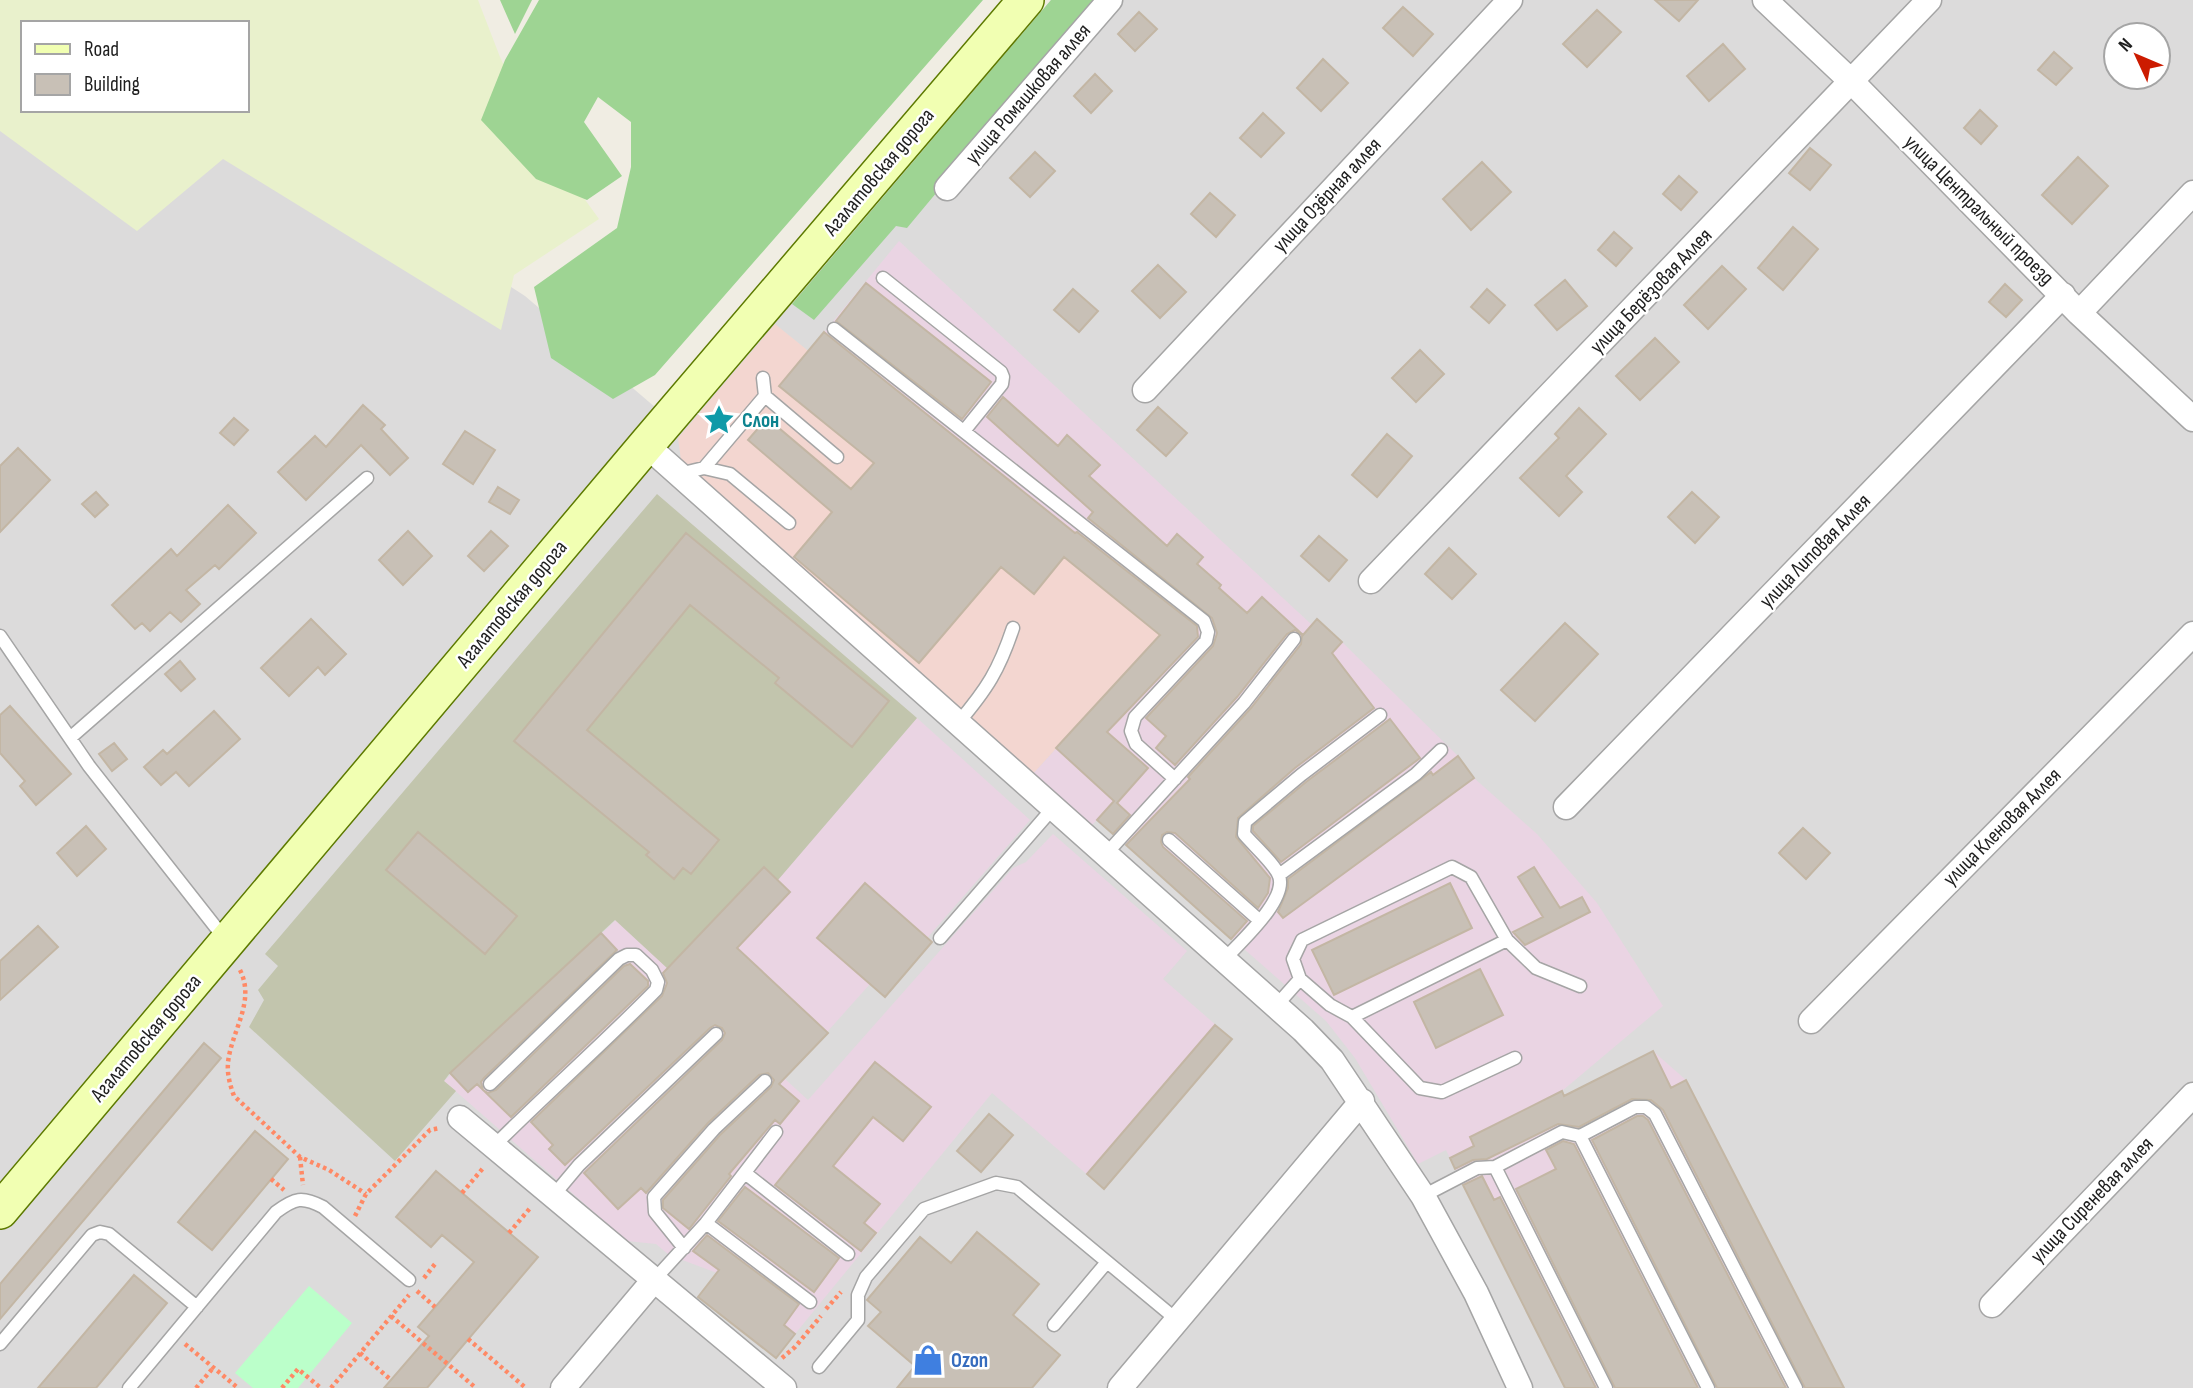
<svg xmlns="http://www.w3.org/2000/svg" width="2193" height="1388" viewBox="0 0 2193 1388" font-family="'Sofia Sans Condensed',sans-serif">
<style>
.residential{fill:#dcdbdb;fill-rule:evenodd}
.commercial{fill:#f3d6d0}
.industrial{fill:#ead4e3}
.construction{fill:#c2c5ad}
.farmland{fill:#e9f1cc;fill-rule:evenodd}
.forest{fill:#9ed493}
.park{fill:#bbffca}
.building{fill:#c8c0b6;stroke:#c3b6a4;stroke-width:2}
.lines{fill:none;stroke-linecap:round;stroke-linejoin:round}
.lane-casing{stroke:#a5a5a5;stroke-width:15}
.street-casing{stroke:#a5a5a5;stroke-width:27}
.secondary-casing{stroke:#5d7a00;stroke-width:38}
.path{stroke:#ff8965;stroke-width:4.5;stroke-dasharray:3.5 3.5;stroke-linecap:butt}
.lane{stroke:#fff;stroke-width:12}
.street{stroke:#fff;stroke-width:24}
.secondary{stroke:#f1ffb2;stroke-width:35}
.labels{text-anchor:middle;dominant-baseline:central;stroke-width:5;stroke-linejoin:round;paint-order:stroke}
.street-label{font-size:21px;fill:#1e1e1e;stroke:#fff}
.culture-label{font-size:21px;font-weight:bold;fill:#0d838f;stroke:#fff;text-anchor:start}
.shop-label{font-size:21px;font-weight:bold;fill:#366cbe;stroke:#fff;text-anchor:start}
</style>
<rect width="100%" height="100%" fill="#f0ede3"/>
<path class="residential" d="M1051,0H2193V1388H0V87L23,110L245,116L525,296L683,431ZM2116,35H2158V77H2116Z"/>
<path class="commercial" d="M775,324L1160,635L1033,774L681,460L678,438Z"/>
<path class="industrial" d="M899,241L1311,624L1317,619L1342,642L1458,756L1474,778L1537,834L1597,903L1663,1006L1562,1091L1564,1095L1653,1051L1686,1080L1844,1388H1565L1446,1150L1418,1164L1355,1058L1326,1021L1097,820L1091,826L1033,774L1160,635L808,352Z
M917,718L1030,820L928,937L933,942L885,997L870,984L785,1079L808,1100L1013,868L1026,862L1053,834L1187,951L1163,979L1232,1039L1104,1189L992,1093L795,1334L717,1273L669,1255L656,1244L627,1241L444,1081L616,920L668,968L764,867L778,879Z"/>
<path class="construction" d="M657,494L917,718L778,880L764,867L668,969L615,920L450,1073L444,1081L456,1091L395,1161L249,1027L264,1000L258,990L278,966L265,954Z"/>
<path class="farmland" d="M0,0H478L500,57L534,129L599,219L514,275L501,330L223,159L137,231L0,131ZM23,23H247V110H23Z"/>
<path class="forest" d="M500,0H532L515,34Z
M539,0H983L655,375L613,399L551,358L534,287L617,228L631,167V122L598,97L584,122L622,176L587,200L536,179L481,120L505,60Z
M1051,0H1097L907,228L896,226L814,320L792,304Z"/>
<path class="park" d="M309,1286L352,1323L298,1388H253L235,1373Z"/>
<path class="building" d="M1655,0H1698L1679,21Z
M1403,7L1433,34L1413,56L1383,28Z
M1597,10L1621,32L1587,67L1563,44Z
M1139,12L1157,29L1135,51L1118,34Z
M1723,44L1745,69L1709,101L1687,76Z
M2054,52L2072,68L2056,85L2038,70Z
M1323,59L1348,83L1321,111L1297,88Z
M1095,74L1112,91L1091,113L1074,96Z
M1980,110L1997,126L1981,144L1964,128Z
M1263,113L1284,133L1261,157L1240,138Z
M1810,148L1831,165L1810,190L1789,173Z
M1035,152L1055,171L1030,197L1010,178Z
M2078,157L2108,186L2072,224L2042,195Z
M1482,162L1511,192L1471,230L1443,199Z
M1679,176L1697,192L1681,210L1663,194Z
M1210,193L1235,215L1216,237L1191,214Z
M1793,227L1818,249L1783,290L1758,268Z
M1614,232L1632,248L1616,266L1598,250Z
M1158,265L1186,292L1160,318L1132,291Z
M1722,266L1746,289L1708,329L1684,305Z
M1565,280L1587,306L1557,330L1535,305Z
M866,283L991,382L962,419L836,321Z
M2005,284L2022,300L2006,317L1989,302Z
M1073,289L1098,311L1079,332L1054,310Z
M1487,289L1505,305L1489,323L1471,307Z
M824,332L1075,533L1077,532L1197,626L1198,637L1107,732L1148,768L1117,803L1130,815L1113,834L1097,820L1114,801L1056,748L1160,635L1064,557L1034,594L1001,567L919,663L794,557L832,512L748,440L767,418L851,489L874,463L779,386Z
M1655,338L1679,362L1640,400L1616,376Z
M1420,350L1444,374L1416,402L1392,378Z
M1003,397L1058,446L1067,435L1100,465L1089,476L1167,546L1177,534L1203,557L1197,564L1221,585L1219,588L1247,613L1262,597L1303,635L1317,619L1342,642L1332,653L1374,708L1295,768L1238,818L1236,837L1270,878L1268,893L1258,908L1175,833L1167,832L1162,835L1161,842L1163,847L1247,921L1231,939L1126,845L1190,779L1188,777L1251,708L1301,644L1302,635L1295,630L1287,634L1237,697L1175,765L1156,748L1166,736L1146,718L1213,646L1217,633L1212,618L1088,518L1093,512L987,417Z
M363,405L385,425L381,429L408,458L390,475L361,445L306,500L278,472L315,436L326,447Z
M1158,407L1187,433L1166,456L1137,430Z
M1579,408L1606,434L1566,476L1582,492L1559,516L1520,478L1559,438L1555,434Z
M234,418L248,430L234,445L220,433Z
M465,431L495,450L473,484L443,464Z
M1387,434L1412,456L1377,497L1352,475Z
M18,448L50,480L0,532V466Z
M498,487L519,500L510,514L489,502Z
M96,492L108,505L95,517L82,504Z
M1692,492L1719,517L1695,543L1668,517Z
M228,505L256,533L219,569L215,565L186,590L200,604L181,622L170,612L150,631L142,623L135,629L112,605L171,549L177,556Z
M408,531L432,556L403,585L379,560Z
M491,531L508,546L484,571L468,556Z
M686,533L889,701L852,747L775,683L779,678L690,605L587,730L719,840L691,874L683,868L674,879L646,855L649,852L514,741Z
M1319,536L1347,560L1329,581L1301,556Z
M1449,548L1476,574L1452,599L1425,574Z
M311,619L346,654L325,675L318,667L289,696L261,668Z
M1565,623L1598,654L1535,721L1501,690Z
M180,661L195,679L181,691L165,674Z
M10,706L71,774L36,805L20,786L25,781L0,753V715Z
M214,711L240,739L189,786L176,772L161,785L144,767L163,750L167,754Z
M1390,719L1420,758L1281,862L1253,831V826L1306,782Z
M114,743L127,759L112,771L99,754Z
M1458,756L1474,778L1283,918L1278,912L1288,888V879L1431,772L1433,775Z
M86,826L106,849L77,876L57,853Z
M1803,828L1830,853L1806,879L1779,853Z
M418,832L517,916L485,954L386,870Z
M764,867L790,892L737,948L828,1033L779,1084L799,1101L780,1124L775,1120L729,1174L731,1176L689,1229L663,1208V1200L720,1135L771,1087L774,1080L768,1073L759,1075L708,1123L646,1193L641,1188L618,1209L584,1173L722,1040L725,1033L722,1028L715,1025L710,1028L565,1165L549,1149L553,1145L531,1122L662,996L667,983L663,973Z
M1534,867L1560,908L1582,897L1590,912L1525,945L1513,932L1543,917L1518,877Z
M865,883L932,942L885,997L817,938Z
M1450,883L1472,928L1334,995L1312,950Z
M38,926L58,947L0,1000V961Z
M601,933L617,950L484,1078L481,1082L483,1090L488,1093L496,1090L624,966L630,964L648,981V986L511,1117L477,1084L468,1092L450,1073Z
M1480,969L1503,1015L1436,1048L1414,1002Z
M1215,1025L1232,1039L1104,1189L1087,1174Z
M204,1043L221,1058L0,1319V1284Z
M1653,1051L1671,1088L1686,1080L1844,1388H1805L1663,1110L1651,1100L1632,1099L1579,1127L1558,1124L1487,1159L1473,1160L1455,1169L1450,1158L1474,1146L1470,1137L1562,1091L1564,1096Z
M875,1062L931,1107L903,1141L873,1117L833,1166L880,1204L864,1223L876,1233L861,1251L775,1185Z
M989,1114L1013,1135L981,1172L957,1151Z
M1637,1116H1643L1648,1120L1786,1388H1717L1592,1140Z
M255,1131L288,1159L212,1250L178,1222Z
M1563,1141L1574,1144L1698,1388H1615L1516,1189L1556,1169L1546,1150Z
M436,1171L538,1257L427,1388H384L429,1336L418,1327L474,1262L442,1235L431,1247L396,1217Z
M1482,1176L1494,1200L1500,1197L1596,1388H1565L1463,1185Z
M745,1187L839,1258L814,1292L718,1221Z
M977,1232L1039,1284L1013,1315L1060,1355L1032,1388H897L915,1366L868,1326L881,1312L867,1300L920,1237L951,1263Z
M707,1235L799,1304L784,1325L795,1334L776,1358L698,1297L719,1270L693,1251Z
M134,1275L167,1303L96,1388H38Z"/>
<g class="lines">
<defs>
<path id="lane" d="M883,278L1001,372L1003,377L1002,384L964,431
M834,329L1204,621L1208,632L1206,641L1135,717L1131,731L1136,744L1175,779
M765,396L837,457
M704,468L765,396L763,378
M679,474L704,468L730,474L789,523
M0,636L89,766L225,939
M958,723C987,689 999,670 1013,628
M70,738L367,478
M1169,840L1259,920
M1106,854L1244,703L1294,639
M1279,875L1416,774L1441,750
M940,938L1053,808
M1224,960C1239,943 1288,900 1279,876C1275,864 1253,845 1244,834L1245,822L1301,775L1380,715
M1276,1006L1300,979
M1352,1017L1507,940
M1515,1058L1442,1092L1420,1088L1352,1017L1330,1005L1300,979L1293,959L1302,940L1452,867L1471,877L1507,940L1536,968L1580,986
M490,1084L619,959L627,955H636L652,970L658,982L656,990C603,1044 547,1093 494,1146
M1580,1136L1708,1388
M1495,1167L1606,1388
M745,1173L848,1254
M553,1196L579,1165L716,1034
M1423,1196L1477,1168L1495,1167L1562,1132L1580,1136L1635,1107H1646L1655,1114L1796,1388
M706,1223L810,1302
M684,1248L655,1212L654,1197L714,1129L765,1081
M654,1280L706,1223L776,1132
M1054,1325L1107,1262
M0,1344L92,1235L100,1232L109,1234L197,1307
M819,1367L858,1320V1295L866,1277L924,1209L996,1183L1017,1187L1177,1320
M129,1388L276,1212C295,1198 302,1196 323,1207L409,1280"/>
<path id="street" d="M1765,0L1852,82L2079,313L2193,419
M947,188L1110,0
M2079,313L2193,193
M1145,390L1510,0
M646,445L1303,1030L1332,1060L1423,1196L1476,1293L1520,1388
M1371,581L1929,0
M1566,807L2063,295
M1811,1021L2193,634
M460,1118L784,1388
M1992,1305L2193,1095
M563,1388L654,1280
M1120,1388L1362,1101"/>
<path id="secondary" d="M0,1211L646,445L1026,0"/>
</defs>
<use href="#lane" class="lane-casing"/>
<use href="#street" class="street-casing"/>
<use href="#secondary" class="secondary-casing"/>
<path class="path" d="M240,970C256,1002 231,1031 228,1063C227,1074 230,1085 234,1096L300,1157L329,1170L366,1194
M300,1157L303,1185
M271,1179L284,1190
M462,1193L484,1167
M355,1216L366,1194L430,1130L440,1128
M509,1233L531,1207
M424,1278L435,1264
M417,1291L435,1307
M826,1309L841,1292
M391,1316L476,1388
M468,1339L526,1388
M185,1344L238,1388
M360,1353L391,1380
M782,1358L795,1347L821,1316
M196,1388L213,1368
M282,1388L298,1369L321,1388
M331,1388L409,1295"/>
<use href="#lane" class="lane"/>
<use href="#street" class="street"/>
<use href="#secondary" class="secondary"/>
</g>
<defs>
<symbol id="sight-bare" viewBox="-9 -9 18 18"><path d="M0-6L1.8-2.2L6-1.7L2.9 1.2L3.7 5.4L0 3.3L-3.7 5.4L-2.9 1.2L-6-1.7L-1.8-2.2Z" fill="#0f9aa8" stroke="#fff" stroke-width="2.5" paint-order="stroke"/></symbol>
<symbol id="shop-bare" viewBox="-9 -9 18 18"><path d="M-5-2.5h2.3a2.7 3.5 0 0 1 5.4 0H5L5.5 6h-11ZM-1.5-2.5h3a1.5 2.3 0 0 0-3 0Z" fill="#3f7fe0" stroke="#fff" stroke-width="2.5" paint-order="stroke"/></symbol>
</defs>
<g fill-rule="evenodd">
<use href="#sight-bare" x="697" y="398" width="44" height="44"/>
<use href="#shop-bare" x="906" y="1338" width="44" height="44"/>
</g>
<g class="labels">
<g class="street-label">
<text transform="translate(1028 94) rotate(-49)">улица Ромашковая аллея</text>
<text transform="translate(879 172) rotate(-50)">Агалатовская дорога</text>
<text transform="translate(1327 195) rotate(-47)">улица Озёрная аллея</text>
<text transform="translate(1979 210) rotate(45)">улица Центральный проезд</text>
<text transform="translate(1651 291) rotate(-46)">улица Берёзовая Аллея</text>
<text transform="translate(1815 551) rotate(-46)">улица Липовая Аллея</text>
<text transform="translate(512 604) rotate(-50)">Агалатовская дорога</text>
<text transform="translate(2002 827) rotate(-45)">улица Кленовая Аллея</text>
<text transform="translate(146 1038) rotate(-50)">Агалатовская дорога</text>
<text transform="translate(2092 1200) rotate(-46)">улица Сиреневая аллея</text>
</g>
<g class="culture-label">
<text x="742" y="420">Слон</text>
</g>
<g class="shop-label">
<text x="951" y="1360">Ozon</text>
</g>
</g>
<rect x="21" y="21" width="228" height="91" fill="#ffffff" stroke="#a5a5a5" stroke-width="2"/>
<rect x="35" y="44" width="35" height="10" fill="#f1ffb2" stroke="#a5a5a5" stroke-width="2"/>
<text x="84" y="56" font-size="21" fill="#1e1e1e">Road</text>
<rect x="35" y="74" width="35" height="21" fill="#c8c0b6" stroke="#a5a5a5" stroke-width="2"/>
<text x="84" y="91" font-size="21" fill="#1e1e1e">Building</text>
<g transform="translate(2137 56) rotate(314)"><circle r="33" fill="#ffffff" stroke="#a5a5a5" stroke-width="2"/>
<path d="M0-5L12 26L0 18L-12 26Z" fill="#cc1b00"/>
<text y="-10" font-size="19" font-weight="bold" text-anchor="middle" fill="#1e1e1e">N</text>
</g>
</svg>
